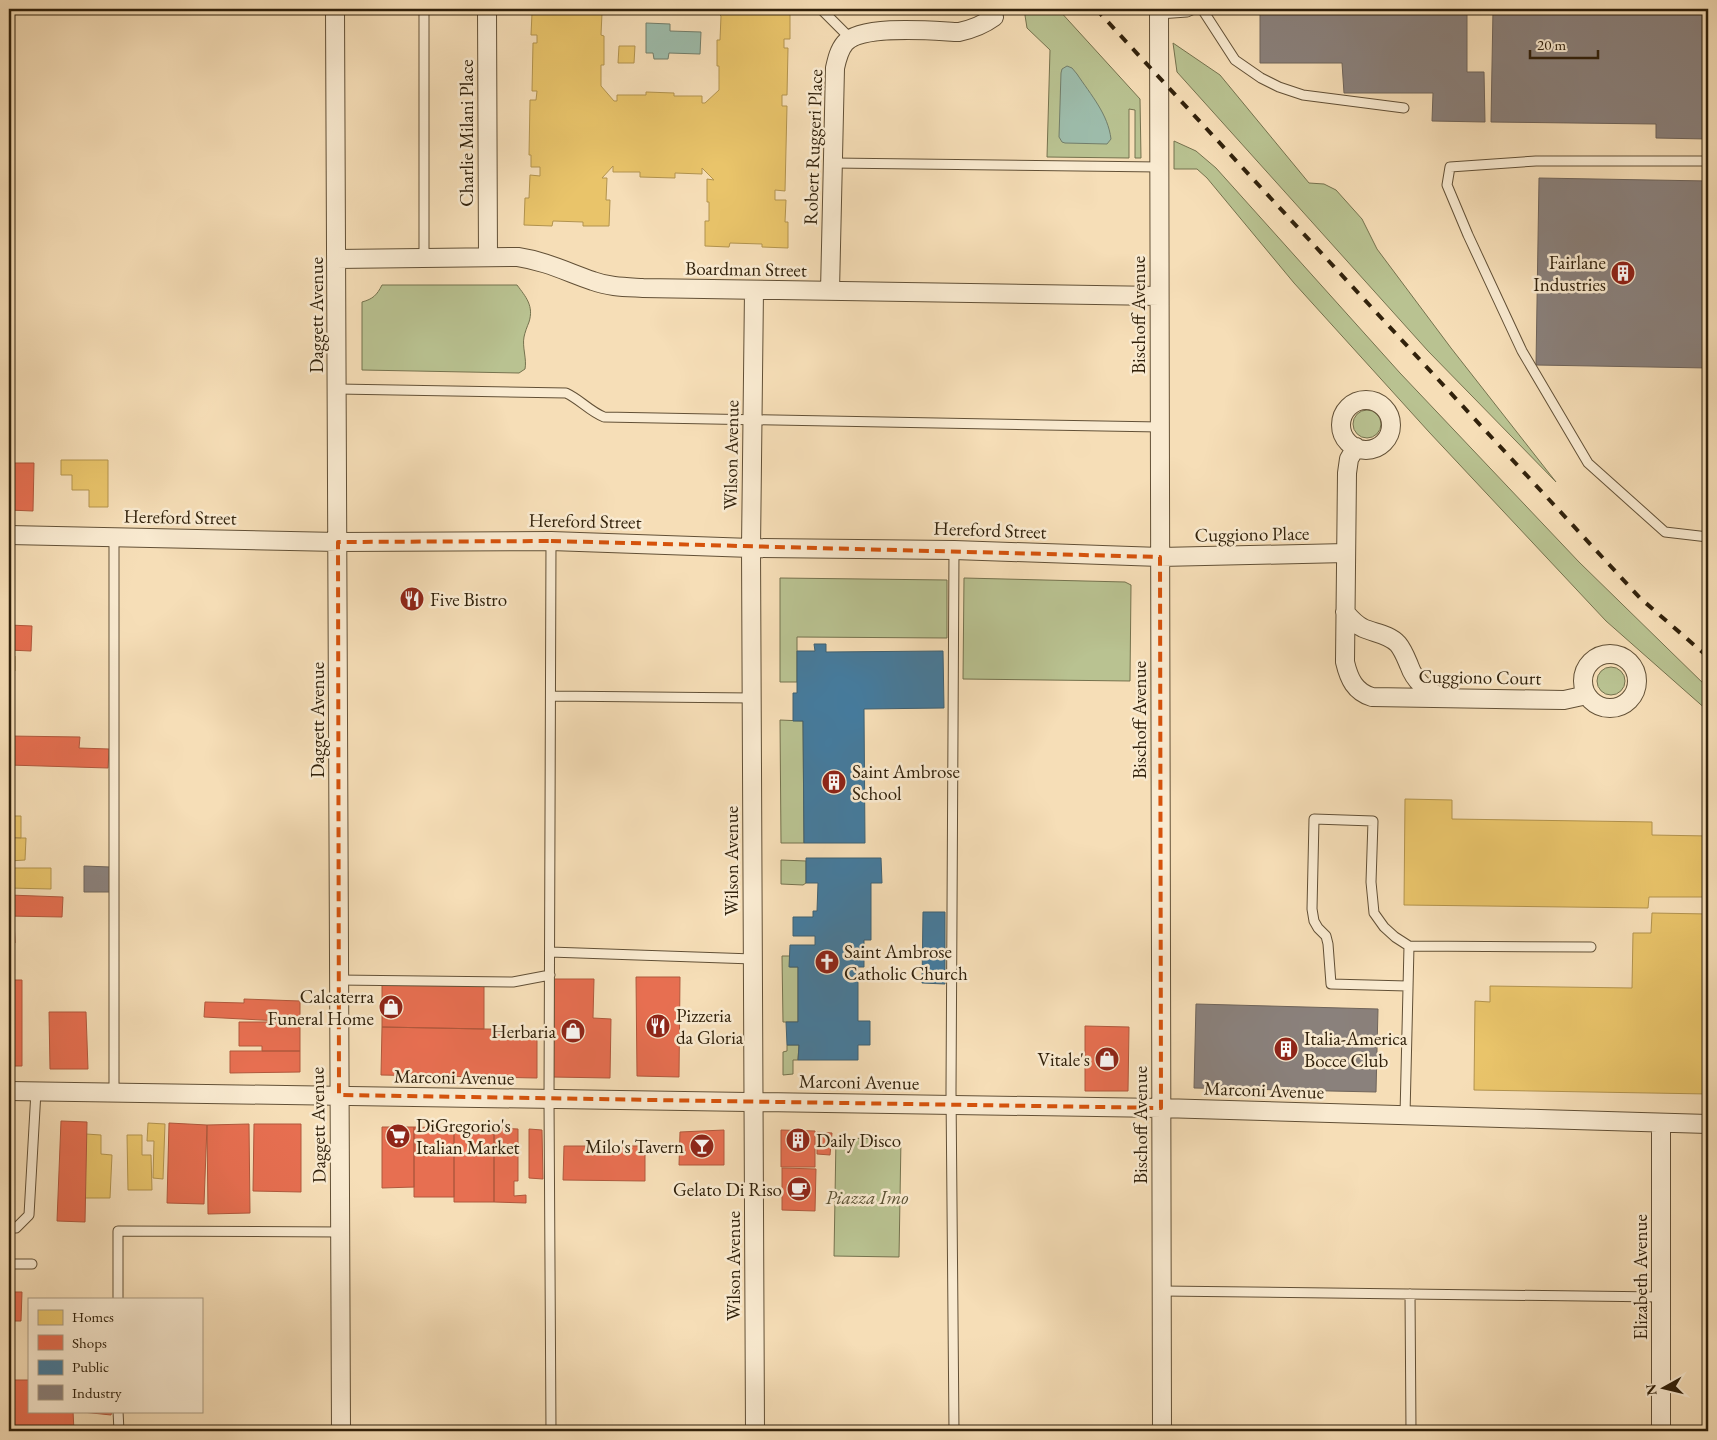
<svg xmlns="http://www.w3.org/2000/svg" width="1717" height="1440" viewBox="0 0 1717 1440" font-family="'EB Garamond',serif">
<style>
.green{fill:#b9c291;stroke:#75724e}
.water{fill:#9dbcab;stroke:#727e6b}
.homes{fill:#e9c46a;stroke:#b2934e}
.shops{fill:#e76f51;stroke:#b0583c}
.public{fill:#457b9d;stroke:#3f6071}
.industry{fill:#8a817c;stroke:#6f645a}
.lines{fill:none;stroke-linecap:round;stroke-linejoin:round}
.service-casing{stroke:#625036;stroke-width:11}
.minor-casing{stroke:#625036;stroke-width:20}
.service{stroke:#f9ead0;stroke-width:9}
.minor{stroke:#f9ead0;stroke-width:18}
.rail{stroke:#31210b;stroke-width:4;stroke-dasharray:9 9;stroke-linecap:butt}
.marked{fill:none;stroke:#d6530c;stroke-width:4;stroke-dasharray:10 6;stroke-linejoin:round}
.labels{text-anchor:middle;dominant-baseline:central;stroke-width:5;stroke-linejoin:round;paint-order:stroke}
.street-label{font-size:19px;fill:#31210b;stroke:#f9ead0}
.poi-label{font-size:19px;fill:#31210b;stroke:#f9ead0;text-anchor:start}
.park-label{font-size:19px;font-style:italic;fill:#5a5133;stroke:#f9ead0}
</style>
<rect width="100%" height="100%" fill="#f6deb7"/>
<filter id="stains"><feTurbulence type="fractalNoise" baseFrequency=".004" numOctaves="4"/><feColorMatrix values="0 0 0 0 .2 0 0 0 0 .09 0 0 0 0 .02 0 0 0 .5 -.17"/></filter>
<radialGradient id="worn" r=".72"><stop offset=".6" stop-color="#630" stop-opacity="0"/><stop offset="1" stop-color="#630" stop-opacity=".3"/></radialGradient>
<path class="green" d="M1024,9H1058L1140,99L1141,158H1135V110L1129,109V158L1047,157L1050,50L1027,28Z
M1173,43L1220,75L1309,183L1324,184L1336,190L1362,219L1377,249L1451,348L1556,482L1428,351L1177,72Z
M1174,141L1196,151L1216,168L1400,373L1579,562L1708,688V711L1606,621L1429,432L1294,283L1207,178L1197,169H1174Z
M382,285H517C526,297 534,306 529,322C527,327 525,332 524,337C522,347 527,359 525,369L519,373L362,370V302C373,299 377,295 382,285Z
M1353 424a14 14 0 1 1 28 0a14 14 0 1 1-28 0Z
M780,578L947,580V638L797,637V682H780Z
M964,578L1125,582L1131,585L1130,681L963,679Z
M1597 681a14 14 0 1 1 28 0a14 14 0 1 1-28 0Z
M780,720L803,721L804,843H781Z
M781,860L806,861V883L803,885L781,884Z
M782,956H790V967H798V1022H783Z
M787,1045H799L798,1060H793V1074L783,1075V1052L787,1051Z
M836,1138L901,1139L899,1257L834,1256Z"/>
<path class="water" d="M646,23L670,24V31L701,32L700,54L669,53L668,59H654L653,53H646Z
M1067,66L1072,68L1077,74C1091,95 1108,114 1111,139L1107,144L1065,143L1062,142L1059,137L1061,73L1062,69Z"/>
<path class="homes" d="M537,9H606L602,13L601,35L604,36V65H601V86L614,101H617V95H646V92L674,93V96H702V103H705L719,90V66H717V40H720L721,16L714,9H790V39H784V48H788L787,95H782V106H787L785,191L775,190V200H786L785,222H788V248L762,247V244L730,243L729,247L705,246V221H709V202H707V179L714,180L702,168V174L675,173V178L640,177V172H613V166L602,178H607L606,200H610L609,226H583V222L553,221L552,226L524,225L525,198H529L530,175L540,176V167H531V155H529L530,100H536L537,91H532L533,43H537V35H531L532,13H537Z
M619,46H635L634,63H618Z
M61,460H108V507H89V490H72V475H61Z
M9,656H15V671H9Z
M1405,799L1452,800V819L1652,822V835L1708,836V897H1649L1648,908L1404,905Z
M9,816H21V838L9,837Z
M9,838H26L25,860L9,861Z
M9,868H51V889L9,888Z
M1652,913L1708,914V1094L1474,1090L1475,1001L1490,1002V986L1632,988L1633,933H1651Z
M148,1123L165,1124L163,1179L153,1178L154,1141H147Z
M86,1134L101,1135V1154L112,1155L110,1198H84Z
M127,1135H142V1155H151L152,1190H128Z"/>
<path class="shops" d="M9,463H34L33,511L9,510Z
M9,625L32,626L31,651L9,650Z
M9,736L80,737L79,748L109,749L108,768L9,765Z
M9,895L63,897L62,917L9,916Z
M9,918H14L15,943H9Z
M636,977H680L679,1077L637,1076Z
M553,979H594L593,1018L611,1019L610,1078L552,1077Z
M9,980H22V1066H9Z
M382,985L484,986V1029L382,1027Z
M244,999L300,1001V1022L204,1017L205,1002L244,1003Z
M49,1012H86L88,1069H50Z
M239,1022H300V1051H262V1046H239Z
M1085,1026L1129,1027L1128,1091H1085Z
M382,1027L537,1030V1078L381,1075Z
M230,1051H300V1072L230,1073Z
M9,1119H14V1156H9Z
M61,1121L87,1122L85,1222L57,1221Z
M169,1123L207,1125L204,1204L167,1203Z
M249,1124L250,1213L208,1214L207,1125Z
M254,1124H301V1192L253,1191Z
M382,1127H414V1187L382,1188Z
M414,1127L454,1128V1197H414Z
M454,1128H494V1202H454Z
M494,1128L518,1129V1181H514V1196L526,1195V1203L494,1202Z
M529,1129L542,1130L543,1179L529,1178Z
M724,1130V1165H679L680,1132Z
M781,1130L815,1131V1167H781Z
M817,1132L832,1133L830,1155L817,1154Z
M564,1146H645V1181L563,1180Z
M782,1168L816,1169L815,1211L782,1210Z
M9,1292H22L21,1321H9Z
M9,1380H29V1411H112L111,1415L73,1411L74,1431H9Z"/>
<path class="public" d="M814,644H826V652L943,651L944,708L864,709L865,843H804L803,721H793V693H797V651H815Z
M806,858H881L882,883H871V940H864V967H858V1021H870V1045H858V1060H798L799,1045H787L786,1022H798V967H789L790,945H815V936H793V917H813V911H817L818,883H806Z
M923,912H945V984L922,983Z"/>
<path class="industry" d="M1260,9H1467V72H1484L1485,122L1432,121L1433,93H1344L1342,63H1260Z
M1493,9H1708V139L1656,138V124L1491,122Z
M1539,178L1708,181V368L1536,365Z
M1708,412V510H1706Z
M84,866L110,867V892H84Z
M1196,1004L1378,1009L1376,1092L1194,1088Z"/>
<g class="lines">
<defs>
<path id="service" d="M424,9V258
M821,9L850,38
M1202,9L1235,60L1261,78L1279,87L1303,95L1404,108
M1159,14L1187,12L1194,9
M1708,161H1536L1450,167L1447,185L1468,235L1522,351L1588,463L1665,532L1708,537
M833,163L1159,167
M338,389L566,393C581,400 589,411 604,417L1160,427
M114,536V1092
M954,550L951,1091L954,1431
M551,696L751,698
M550,952L753,959
M338,980L513,982L550,975
M1407,986L1331,984L1328,944L1326,936L1318,928L1314,921L1312,909L1314,819L1373,821L1371,882L1374,913L1384,927L1395,937L1409,946
M1405,1115L1409,946L1591,947
M9,1228H16L29,1215L36,1091
M9,1264H32
M1162,1291L1661,1297
M1410,1294L1411,1431
M118,1299V1231L340,1232
M118,1411L119,1431
M551,1431L549,1100L551,541"/>
<path id="minor" d="M335,9C338,483 338,957 341,1431
M487,9L488,257
M1159,9L1162,1431
M336,259L518,257C545,261 567,272 593,281C609,287 626,287 643,288L1159,296
M754,290L751,548L755,1431
M830,291L835,68C837,59 839,50 845,43C862,24 934,31 959,32C973,29 983,25 994,17
M1341 425a25 25 0 1 1 50 0a25 25 0 1 1-50 0Z
M1356,447L1349,459L1347,473L1345,662C1349,679 1355,692 1372,697L1564,700L1587,695
M9,535L338,542L551,541L751,548L954,550L1160,557L1346,553
M1345,612C1351,619 1355,624 1363,628C1374,633 1389,634 1398,644C1403,650 1406,658 1409,665C1415,682 1426,690 1441,697
M1583 681a27 27 0 1 1 54 0a27 27 0 1 1-54 0Z
M9,1091L1161,1108L1708,1124
M1661,1431V1123"/>
</defs>
<use href="#service" class="service-casing"/>
<use href="#minor" class="minor-casing"/>
<use href="#service" class="service"/>
<use href="#minor" class="minor"/>
<path class="rail" d="M1096,9L1640,598L1708,657"/>
</g>
<path class="marked" d="M551,541L1160,557L1161,1108L339,1095L338,542Z"/>
<defs>
<symbol id="building-disc" viewBox="-11 -11 22 22"><circle r="9.5" fill="#8f2418" stroke="#f9ead0"/><path d="M-4-6H4V6H1V3H-1V6H-4ZM-2.5-4.3h1.7v1.8h-1.7ZM.8-4.3h1.7v1.8H.8ZM-2.5-1h1.7V.8h-1.7ZM.8-1h1.7V.8H.8Z" fill="#fff"/></symbol>
<symbol id="restaurant-disc" viewBox="-11 -11 22 22"><circle r="9.5" fill="#8f2418" stroke="#f9ead0"/><path d="M-5-6h1v4h1v-4h1v4h1v-4h1v5L-1.5 .5V6h-2V.5L-5-1ZM5-6V6H3V1.5H1.5Q1.5-4 5-6Z" fill="#fff"/></symbol>
<symbol id="church-disc" viewBox="-11 -11 22 22"><circle r="9.5" fill="#8f2418" stroke="#f9ead0"/><path d="M-1.2-6h2.4v3.5h3.3v2.4h-3.3V6h-2.4V-.1h-3.3v-2.4h3.3Z" fill="#fff"/></symbol>
<symbol id="shop-disc" viewBox="-11 -11 22 22"><circle r="9.5" fill="#8f2418" stroke="#f9ead0"/><path d="M-5-2.5h2.3a2.7 3.5 0 0 1 5.4 0H5L5.5 6h-11ZM-1.5-2.5h3a1.5 2.3 0 0 0-3 0Z" fill="#fff"/></symbol>
<symbol id="supermarket-disc" viewBox="-11 -11 22 22"><circle r="9.5" fill="#8f2418" stroke="#f9ead0"/><path d="M-6-5.5h2.5l.6 2H6L4.5 2H-2.5L-4.4-4H-6ZM-1.5 3.2a1.3 1.3 0 1 0 .1 0ZM3 3.2a1.3 1.3 0 1 0 .1 0Z" fill="#fff"/></symbol>
<symbol id="bar-disc" viewBox="-11 -11 22 22"><circle r="9.5" fill="#8f2418" stroke="#f9ead0"/><path d="M-6-5H6L.8 .8V4.5H3.5V6h-7V4.5H-.8V.8Z" fill="#fff"/></symbol>
<symbol id="cafe-disc" viewBox="-11 -11 22 22"><circle r="9.5" fill="#8f2418" stroke="#f9ead0"/><path d="M-5.5-4.5H6V0H3Q3 3.5 0 3.5H-2.5Q-5.5 3.5-5.5 0ZM3-3.2v2h1.7v-2ZM-6 4.5H4V6H-6Z" fill="#fff"/></symbol>
</defs>
<g fill-rule="evenodd">
<use href="#building-disc" x="1609" y="259" width="28" height="28"/>
<use href="#restaurant-disc" x="398" y="585" width="28" height="28"/>
<use href="#building-disc" x="820" y="768" width="28" height="28"/>
<use href="#church-disc" x="813" y="948" width="28" height="28"/>
<use href="#shop-disc" x="377" y="993" width="28" height="28"/>
<use href="#restaurant-disc" x="644" y="1012" width="28" height="28"/>
<use href="#shop-disc" x="559" y="1017" width="28" height="28"/>
<use href="#building-disc" x="1272" y="1035" width="28" height="28"/>
<use href="#shop-disc" x="1093" y="1045" width="28" height="28"/>
<use href="#supermarket-disc" x="384" y="1122" width="28" height="28"/>
<use href="#building-disc" x="784" y="1126" width="28" height="28"/>
<use href="#bar-disc" x="688" y="1132" width="28" height="28"/>
<use href="#cafe-disc" x="785" y="1175" width="28" height="28"/>
</g>
<g class="labels">
<g class="street-label">
<text transform="translate(466 133) rotate(-90)">Charlie Milani Place</text>
<text transform="translate(813 147) rotate(-88)">Robert Ruggeri Place</text>
<text transform="translate(746 269) rotate(1)">Boardman Street</text>
<text transform="translate(316 315) rotate(-90)">Daggett Avenue</text>
<text transform="translate(1138 315) rotate(-90)">Bischoff Avenue</text>
<text transform="translate(731 455) rotate(-89)">Wilson Avenue</text>
<text transform="translate(180 517) rotate(1)">Hereford Street</text>
<text transform="translate(585 521) rotate(1)">Hereford Street</text>
<text transform="translate(990 530) rotate(2)">Hereford Street</text>
<text transform="translate(1252 534) rotate(-1)">Cuggiono Place</text>
<text transform="translate(1480 677) rotate(1)">Cuggiono Court</text>
<text transform="translate(317 720) rotate(-90)">Daggett Avenue</text>
<text transform="translate(1139 720) rotate(-90)">Bischoff Avenue</text>
<text transform="translate(731 861) rotate(-90)">Wilson Avenue</text>
<text transform="translate(454 1077) rotate(1)">Marconi Avenue</text>
<text transform="translate(859 1082) rotate(1)">Marconi Avenue</text>
<text transform="translate(1264 1090) rotate(2)">Marconi Avenue</text>
<text transform="translate(318 1125) rotate(-91)">Daggett Avenue</text>
<text transform="translate(1140 1125) rotate(-90)">Bischoff Avenue</text>
<text transform="translate(733 1266) rotate(-90)">Wilson Avenue</text>
<text transform="translate(1640 1277) rotate(-90)">Elizabeth Avenue</text>
</g>
<g class="poi-label">
<text x="1606" y="262" text-anchor="end">Fairlane<tspan x="1606" dy="22">Industries</tspan></text>
<text x="430" y="599">Five Bistro</text>
<text x="852" y="771">Saint Ambrose<tspan x="852" dy="22">School</tspan></text>
<text x="844" y="951">Saint Ambrose<tspan x="844" dy="22">Catholic Church</tspan></text>
<text x="374" y="996" text-anchor="end">Calcaterra<tspan x="374" dy="22">Funeral Home</tspan></text>
<text x="676" y="1015">Pizzeria<tspan x="676" dy="22">da Gloria</tspan></text>
<text x="556" y="1031" text-anchor="end">Herbaria</text>
<text x="1304" y="1038">Italia-America<tspan x="1304" dy="22">Bocce Club</tspan></text>
<text x="1090" y="1059" text-anchor="end">Vitale's</text>
<text x="416" y="1125">DiGregorio's<tspan x="416" dy="22">Italian Market</tspan></text>
<text x="816" y="1140">Daily Disco</text>
<text x="684" y="1146" text-anchor="end">Milo's Tavern</text>
<text x="782" y="1189" text-anchor="end">Gelato Di Riso</text>
</g>
<g class="park-label">
<text x="867" y="1197">Piazza Imo</text>
</g>
</g>
<rect width="1717" height="1440" fill="none" stroke="#f6deb7" stroke-width="30"/>
<rect x="10" y="10" width="1697" height="1420" fill="none" stroke="#31210b" stroke-width="2.5"/>
<rect x="15" y="15" width="1687" height="1410" fill="none" stroke="#31210b"/>
<rect x="28" y="1298" width="175" height="115" fill="#f9ead0" stroke="#a99a81"/>
<rect x="38" y="1310" width="25" height="15" fill="#e9c46a" stroke="#a99a81"/>
<text x="72" y="1322" font-size="15" fill="#31210b">Homes</text>
<rect x="38" y="1335" width="25" height="15" fill="#e76f51" stroke="#a99a81"/>
<text x="72" y="1348" font-size="15" fill="#31210b">Shops</text>
<rect x="38" y="1360" width="25" height="15" fill="#457b9d" stroke="#a99a81"/>
<text x="72" y="1372" font-size="15" fill="#31210b">Public</text>
<rect x="38" y="1385" width="25" height="15" fill="#8a817c" stroke="#a99a81"/>
<text x="72" y="1398" font-size="15" fill="#31210b">Industry</text>
<g transform="translate(1664 1388) rotate(262)" stroke="#f9ead0" stroke-width="4" paint-order="stroke">
<path d="M0-4L9 19L0 12L-9 19Z" fill="#31210b"/>
<text y="-8" font-size="14" font-weight="bold" text-anchor="middle" fill="#31210b">N</text>
</g>
<path d="M1530 50v8h68v-8" fill="none" stroke="#31210b" stroke-width="2.5"/>
<text x="1537" y="50" font-size="15" fill="#31210b" stroke="#f9ead0" stroke-width="4" paint-order="stroke">20 m</text>
<rect width="100%" height="100%" filter="url(#stains)"/>
<rect width="100%" height="100%" fill="url(#worn)"/>
</svg>
